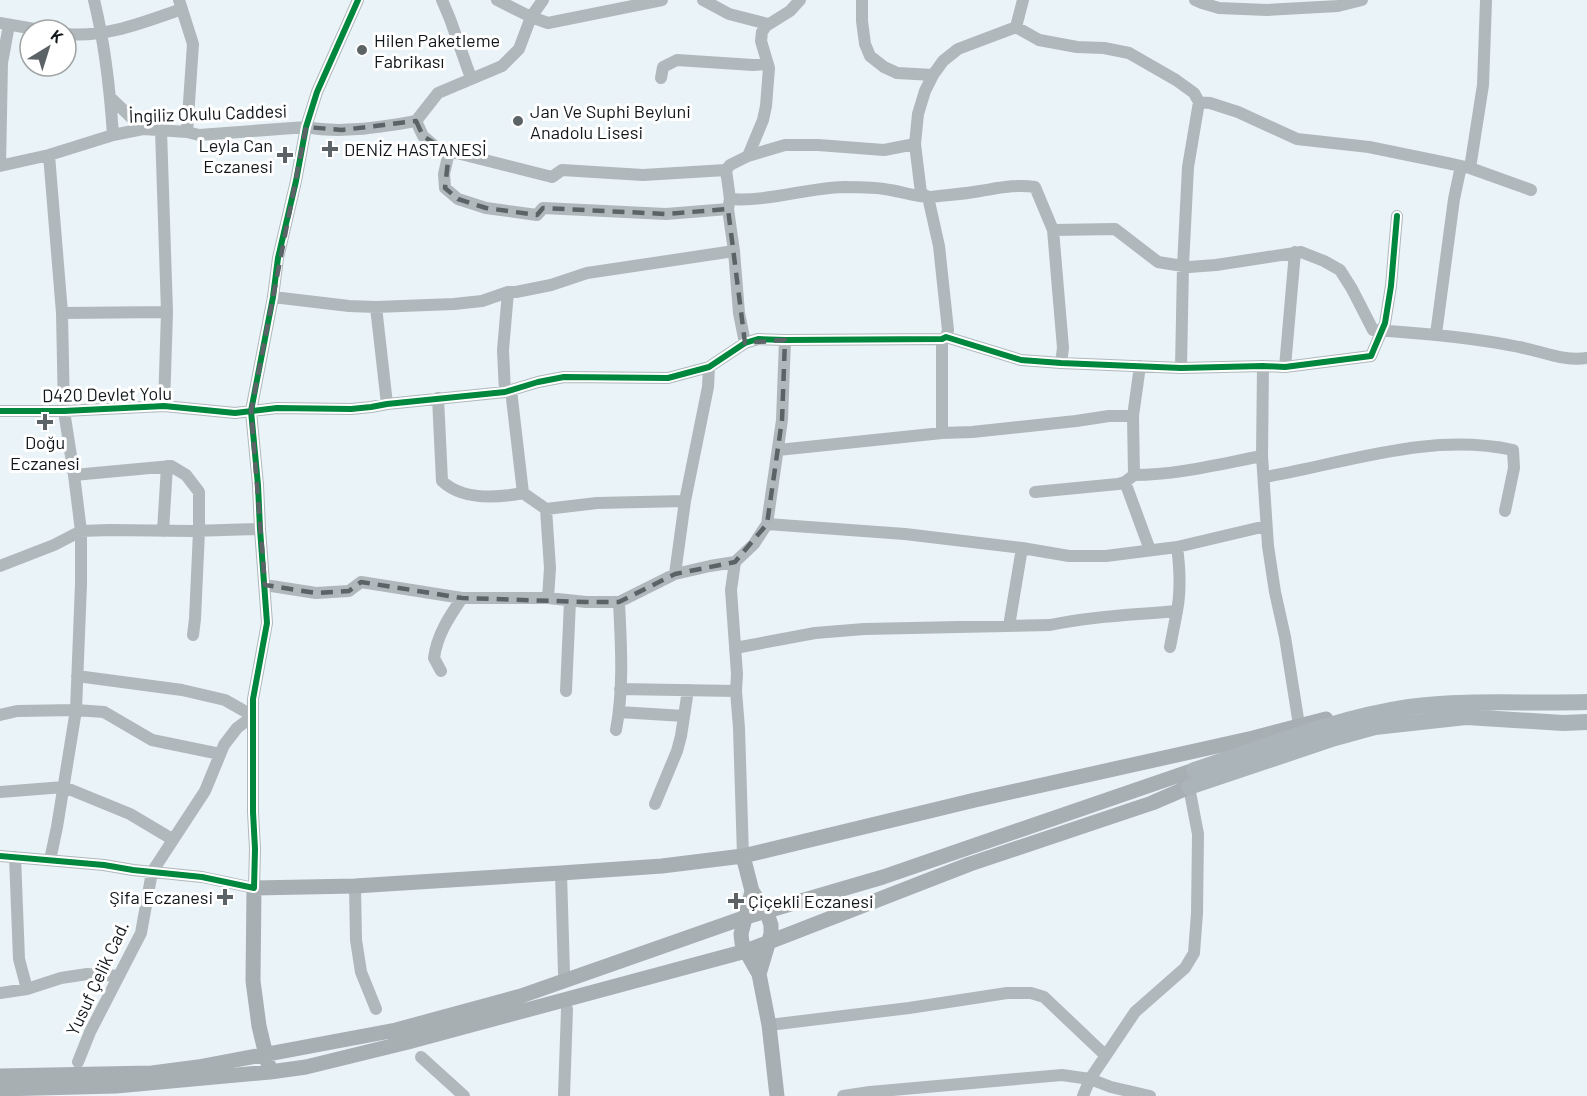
<svg xmlns="http://www.w3.org/2000/svg" width="1587" height="1096" viewBox="0 0 1587 1096" font-family="Barlow,sans-serif">
<style>
.lines{fill:none;stroke-linecap:round;stroke-linejoin:round}
.minor{stroke:#b0b8bb;stroke-width:12}
.major{stroke:#a7afb3;stroke-width:15}
.highway{stroke:#abb4b9;stroke-width:16}
.cycleway-casing{stroke:#fff;stroke-width:10}
.cycleway{stroke:#00873e;stroke-width:6}
.marked{fill:none;stroke:#5c6367;stroke-width:4.5;stroke-dasharray:12 8;stroke-linejoin:round}
.poi-dot{fill:#5c6367;stroke:#fff;stroke-width:2}
.labels{text-anchor:middle;dominant-baseline:central;stroke-width:6;stroke-linejoin:round;paint-order:stroke}
.poi-label{font-size:18px;fill:#101619;stroke:#fff;text-anchor:start}
.street-label{font-size:18px;fill:#101619;stroke:#fff}
</style>
<rect width="100%" height="100%" fill="#eaf3f7"/>
<g class="lines">
<path class="minor" d="M94,0C105,44 110,90 113,135
M179,0L193,44L187,132
M442,0L450,19L471,78
M497,0L531,17L548,23L662,0
M703,0L729,14L768,24
M862,0V21L865,44L870,56L884,67L897,73L933,75
M1195,0L1202,3L1219,8L1267,10L1338,6L1362,0
M0,23L40,30
M1016,27L1039,40L1077,47L1104,48L1129,53L1176,80L1194,93L1199,102L1210,103L1238,112L1297,139L1369,147L1447,163L1470,168L1531,190
M66,34C106,38 144,22 182,9
M0,64L2,63L9,25
M661,78L663,67L677,60L753,65L768,64
M111,98L143,129
M416,121L423,136L437,148L552,177L562,170L643,175L726,170
M161,130L167,312L164,406
M915,144L921,193L928,197L939,246L948,330L946,337
M449,152L444,174L445,188L458,199L486,208L537,215L543,208L666,214L728,209
M49,155L62,313L64,411L74,475L81,531V584L76,710L57,827L50,860
M748,156L763,120L766,106L769,68L761,41L762,32L766,26L790,11L800,0
M0,166L49,155L113,135L143,129L187,132L199,135L306,127C342,134 380,127 416,121L438,93L502,66L519,49L531,17L543,0
M0,166L2,63
M1470,168L1483,85L1486,1
M730,199C768,202 806,188 844,187C858,187 876,187 890,190C904,192 916,197 930,197C947,195 964,194 980,191C999,188 1016,184 1035,187L1053,230L1063,348L1061,363
M1053,230L1115,229L1158,262L1189,267L1216,265L1301,252L1324,261L1340,270L1352,289L1373,330C1422,333 1471,337 1519,347C1541,351 1565,362 1587,358
M273,297L349,306L376,307L454,304L482,301L508,292H516L551,285L587,273L734,251
M376,307L387,404
M62,313L167,312
M1436,334L1454,199L1461,166
M942,339V433
M745,343L739,313L734,251L728,209L730,199L726,170L730,165L748,156L785,145H818L884,150L915,144L918,114L925,91L933,75L943,61L958,49L1016,27L1023,0
M1263,366L1262,456L1268,546L1275,592L1285,637L1299,725
M1285,367L1295,252
M1181,368L1183,266L1188,167L1199,102
M511,390L523,493
M505,392L503,350L508,292
M438,398L442,481C463,501 497,498 523,493L546,509L550,568L548,598
M0,411H64L164,406L235,413L277,408L351,409L371,407L387,404L505,392L538,382L564,377L668,378L709,367L745,343L758,339L785,340L942,339L946,337L1021,360L1061,363L1181,368L1263,366L1285,367L1371,356L1385,323L1391,286L1397,216
M778,450L942,433L972,432L1076,421L1109,416H1133
M74,475L171,466L186,475L199,492V531L195,619L193,635
M1134,475C1177,475 1220,464 1262,456
M1265,477C1346,463 1429,432 1513,450L1514,468L1505,511
M1125,482L1150,550
M1035,492L1118,484L1125,482L1134,475L1133,416L1140,366
M546,509L597,503L685,501
M767,524L905,534L1022,548L1069,556H1106L1177,547L1266,526
M163,531L167,466
M0,566L54,545L81,531L110,530L192,531L260,529
M675,574L685,501L708,387L709,367
M265,585L316,593L349,591L361,582L462,598H548L586,602H619L675,574L710,566L735,562
M1009,626L1022,548
M1170,647L1177,611
M735,648L815,633L864,629L1050,625C1092,616 1135,615 1177,611C1181,590 1180,569 1177,547
M441,671L434,658C437,635 449,617 462,598
M77,676L182,690L225,700L253,716L237,728L224,745L205,791L152,872L141,933L90,1032L78,1062
M620,689L736,691
M566,691L570,601
M619,712L684,716
M0,715L17,711L76,710L104,712L152,740L220,754
M616,730C624,688 621,644 619,602
M0,792L64,787L130,814L172,839
M655,804L677,751L681,736L688,690
M0,856L104,865L133,870L202,877L254,888L255,849L253,812V699L267,623L260,529L258,485L251,411L273,297L278,258L296,181L306,127L317,92L358,0
M743,856L739,728L736,691L737,674L731,590L735,562L754,544L767,524L782,420L785,340
M15,857L19,959L27,989
M561,873L564,973
M355,886L356,940L361,972L376,1009
M0,993L27,989L61,978L87,974L118,976
M769,1025L909,1008L1007,993H1031L1044,997L1105,1055
M421,1057L464,1096
M564,1096L567,1009
M843,1096L870,1092L1062,1075L1090,1079L1111,1087L1150,1096
M1083,1096L1090,1079L1135,1012L1185,968L1194,953L1197,913L1198,834L1189,787"/>
<path class="major" d="M743,856L752,891L768,916L771,925V934L759,974
M752,891L741,934L742,943L746,951L759,974L769,1025L777,1096
M270,1072L259,1026L253,981L254,888L355,886L561,873L662,866L743,856L975,800L1253,738L1326,719
M0,1076L152,1073L198,1067L396,1030L521,996L746,917L883,877L1194,770
M0,1089L116,1086L270,1072L306,1067L408,1042L746,951L970,864L1152,803L1189,787"/>
<path class="highway" d="M1194,770C1265,747 1335,718 1409,707C1468,699 1528,704 1587,702
M1189,787L1335,738L1375,727L1466,717L1563,723L1587,722"/>
<defs>
<path id="cycleway" d="M0,411H64L164,406L235,413L277,408L351,409L371,407L387,404L505,392L538,382L564,377L668,378L709,367L745,343L758,339L785,340L942,339L946,337L1021,360L1061,363L1181,368L1263,366L1285,367L1371,356L1385,323L1391,286L1397,216
M0,856L104,865L133,870L202,877L254,888L255,849L253,812V699L267,623L260,529L258,485L251,411L273,297L278,258L296,181L306,127L317,92L358,0"/>
</defs>
<use href="#cycleway" class="cycleway-casing"/>
<use href="#cycleway" class="cycleway"/>
</g>
<path class="marked" d="M416,121L423,136L449,152L445,188L458,199L486,208L537,215L543,208L666,214L728,209L745,343L785,340L782,420L767,524L735,562L675,574L619,602H586L462,598L361,582L349,591L316,593L265,585L251,411L306,127L342,130Z"/>
<g class="poi-dot">
<circle cx="362" cy="50" r="6"/>
<circle cx="518" cy="121" r="6"/>
<path d="M327 140h6v6h6v6h-6v6h-6v-6h-6v-6h6z"/>
<path d="M282 146h6v6h6v6h-6v6h-6v-6h-6v-6h6z"/>
<path d="M42 413h6v6h6v6h-6v6h-6v-6h-6v-6h6z"/>
<path d="M222 888h6v6h6v6h-6v6h-6v-6h-6v-6h6z"/>
<path d="M733 892h6v6h6v6h-6v6h-6v-6h-6v-6h6z"/>
</g>
<g class="labels">
<g class="poi-label">
<text x="374" y="40">Hilen Paketleme<tspan x="374" dy="21">Fabrikası</tspan></text>
<text x="530" y="111">Jan Ve Suphi Beyluni<tspan x="530" dy="21">Anadolu Lisesi</tspan></text>
<text x="273" y="145" text-anchor="end">Leyla Can<tspan x="273" dy="21">Eczanesi</tspan></text>
<text x="344" y="149">DENİZ HASTANESİ</text>
<text x="45" y="442" text-anchor="middle">Doğu<tspan x="45" dy="21">Eczanesi</tspan></text>
<text x="213" y="897" text-anchor="end">Şifa Eczanesi</text>
<text x="748" y="901">Çiçekli Eczanesi</text>
</g>
<g class="street-label">
<text transform="translate(208 113) rotate(-2)">İngiliz Okulu Caddesi</text>
<text transform="translate(107 394) rotate(-1)">D420 Devlet Yolu</text>
<text transform="translate(97 978) rotate(-65)">Yusuf Çelik Cad.</text>
</g>
</g>
<g transform="translate(48 48) rotate(38)"><circle r="28" fill="#ffffff" stroke="#9fa2a3" stroke-width="1.5"/>
<path d="M0-4.5L10 22L0 15L-10 22Z" fill="#5c6367"/>
<text y="-9" font-size="16" font-weight="bold" text-anchor="middle" fill="#101619">K</text>
</g>
</svg>
